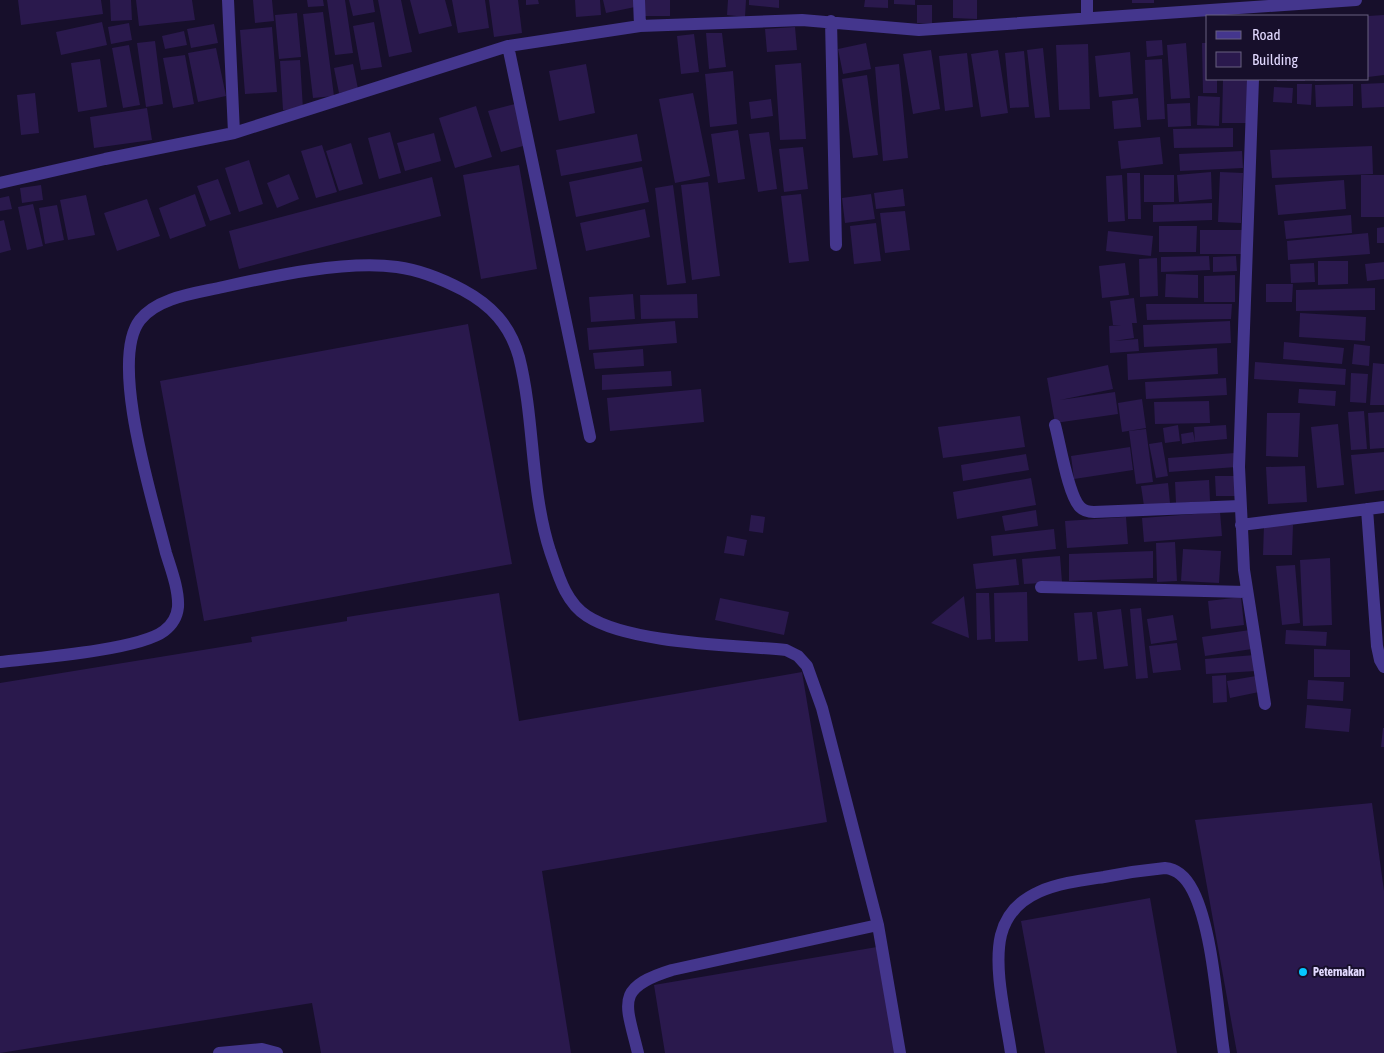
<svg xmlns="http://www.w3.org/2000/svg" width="1384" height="1053" viewBox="0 0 1384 1053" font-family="'Asap Condensed',sans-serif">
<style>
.building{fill:#2a194d}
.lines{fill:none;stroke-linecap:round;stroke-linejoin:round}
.minor{stroke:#44368d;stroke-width:12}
.poi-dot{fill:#05c7ff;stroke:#170f2b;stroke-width:2}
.labels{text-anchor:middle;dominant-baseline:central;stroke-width:4;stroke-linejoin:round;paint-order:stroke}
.poi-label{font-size:12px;font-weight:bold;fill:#e2d9ff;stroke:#170f2b;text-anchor:start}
</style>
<rect width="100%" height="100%" fill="#170f2b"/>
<path class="building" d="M18,0H101L103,14L21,25Z
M110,0H131L132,20L111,21Z
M136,0H192L195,20L139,26Z
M253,0H272L274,21L255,23Z
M307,0H323L324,6L308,7Z
M327,0H345L353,53L335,55Z
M349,0H373L375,12L353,16Z
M378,0H401L412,52L389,57Z
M410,0H445L452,26L419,34Z
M452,0H485L489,28L458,33Z
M489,0H518L522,33L494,37Z
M526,0H538L539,4L526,5Z
M575,0H600L601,15L576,17Z
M603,0H634L635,7L606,13Z
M645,0H670V16H645Z
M728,0H746L745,17L727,15Z
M749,0H779V8L749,5Z
M865,0H888V8L864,7Z
M894,0H915V5L894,4Z
M953,0H977V19L953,18Z
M1132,0H1154V3H1132Z
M917,5H932V23H917Z
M323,12L334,96L313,98L303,14Z
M297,13L301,57L279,59L275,15Z
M1384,15V75L1368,77V16Z
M102,22L107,45L61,55L56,32Z
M374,22L382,67L361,70L353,26Z
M129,23L132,40L111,44L108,27Z
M214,24L218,43L191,48L187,29Z
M272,27L277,92L245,94L240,30Z
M795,27L797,50L767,52L765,29Z
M184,31L187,45L165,49L162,36Z
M706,33H722L726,67L709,69Z
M694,34L699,72L681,74L677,36Z
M1162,40L1163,55L1147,57L1146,41Z
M155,41L163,104L146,107L137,43Z
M866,43L871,69L843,74L838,49Z
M1186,43L1190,98L1171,99L1167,45Z
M1202,43H1208V79H1217V93H1203Z
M1088,44L1090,109L1059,110L1056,45Z
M129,45L140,105L123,108L112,48Z
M216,48L226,96L198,102L188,53Z
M1043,48L1050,117L1035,118L1027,50Z
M931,50L940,109L913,114L903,54Z
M998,50L1008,113L981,117L971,54Z
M1024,51L1029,107L1010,108L1005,53Z
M1130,52L1133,94L1099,97L1095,56Z
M967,53L973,107L945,111L939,56Z
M185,55L194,104L173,108L163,58Z
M100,59L107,107L78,112L71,63Z
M1162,59L1165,119L1147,120L1145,60Z
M300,60L303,109L283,110L280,61Z
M801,63L806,139L780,140L775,65Z
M353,64L358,89L339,93L334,68Z
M586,64L595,113L559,121L549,71Z
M899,64L908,158L883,161L875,67Z
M733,71L737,124L710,127L705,74Z
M867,75L878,155L853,158L842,79Z
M1223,79H1247L1248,123H1222Z
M1277,79H1305V81H1277Z
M1315,79H1331V80L1315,81Z
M1384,83V107L1362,108L1361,84Z
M1297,84H1312L1311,105L1297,104Z
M1353,84V106L1316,107L1315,85Z
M1274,87L1293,88L1292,103L1273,102Z
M35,93L39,133L21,135L17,95Z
M693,93L710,176L675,183L659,99Z
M1198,96L1220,97L1219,126L1197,125Z
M1138,98L1141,127L1114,129L1112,101Z
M771,99L773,116L751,119L749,102Z
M1190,103L1191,126L1168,127L1167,104Z
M515,104L527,145L501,152L488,111Z
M476,106L492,157L455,168L439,118Z
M147,108L152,140L94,148L90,117Z
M1233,128V147L1174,148L1173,129Z
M738,130L745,179L718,183L711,134Z
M390,132L401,173L379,179L368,138Z
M769,132L777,189L758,192L749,134Z
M434,133L441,161L405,171L397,143Z
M637,134L642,161L561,176L556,150Z
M1160,137L1163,164L1121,169L1118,141Z
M351,143L363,184L339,191L326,151Z
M322,145L337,192L316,198L301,151Z
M1372,146L1373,174L1272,178L1270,150Z
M803,147L808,189L784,192L779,149Z
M1242,151L1243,168L1180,171L1179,154Z
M249,160L263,204L239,212L225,168Z
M519,165L537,269L481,279L463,175Z
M642,167L649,202L576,217L569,182Z
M1211,172L1212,199L1179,202L1177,175Z
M1220,172L1243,173L1241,223L1218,222Z
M1127,173H1140L1141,219H1128Z
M289,174L299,199L277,208L267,183Z
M1122,175L1125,221L1108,222L1106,176Z
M1144,175H1174V202H1144Z
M1361,175H1384V217H1361Z
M432,177L441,216L239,269L229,231Z
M218,179L231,214L210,221L197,186Z
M1344,180L1346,209L1278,215L1275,185Z
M708,182L720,276L692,280L681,185Z
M41,185L43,200L22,203L20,188Z
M673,185L686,283L667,285L655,188Z
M903,189L905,206L876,209L874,193Z
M195,194L206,226L170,239L159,208Z
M801,194L809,261L789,263L781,196Z
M871,194L875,219L845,223L842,198Z
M86,195L95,235L68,240L60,200Z
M9,196L12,209L0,211V198Z
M147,199L160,236L117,251L104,213Z
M1212,203V220L1153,222V205Z
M33,204L43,246L27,250L18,207Z
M57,205L64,240L45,244L39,208Z
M645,209L650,237L586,251L580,223Z
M905,211L910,250L885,253L880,213Z
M1351,215L1352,233L1286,239L1284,221Z
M4,220L11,250L0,253V221Z
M876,223L881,261L854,264L850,226Z
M1159,226H1197L1196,252H1159Z
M1384,227V243H1377V228Z
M1200,230H1243V254H1200Z
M1108,231L1153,236L1151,256L1106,251Z
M1368,233L1370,254L1288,260L1287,241Z
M1209,256L1210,270L1161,272V257Z
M1236,256L1237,271L1213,272V257Z
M1157,258L1158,296L1140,297L1139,259Z
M1318,261H1348V284L1318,285Z
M1384,262V279L1367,281L1365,264Z
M1125,263L1129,295L1102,298L1099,266Z
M1314,263L1315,282L1291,283L1290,264Z
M1166,274L1198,275V298L1165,297Z
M1235,275V302H1204V276Z
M1266,284H1293L1292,302H1266Z
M1375,288V310L1296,311V290Z
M633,294L635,319L591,322L589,297Z
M697,294L698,318L641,319L640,295Z
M1134,298L1137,323H1132L1134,338L1114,341L1138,339L1139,351L1110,353L1109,326L1121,325H1113L1110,301Z
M1146,304H1232L1231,319L1147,320Z
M1300,313L1366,317L1365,341L1299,337Z
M675,321L677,343L589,350L587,328Z
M1230,321L1231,343L1144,347L1143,325Z
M468,324L512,564L204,621L160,381Z
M1284,342L1344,348L1342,364L1283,359Z
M1354,344L1370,346L1369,366L1352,364Z
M1217,348L1218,374L1128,380L1127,354Z
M643,349L644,366L595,369L593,353Z
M1255,362L1346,369L1345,385L1254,379Z
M1373,363L1384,364V405H1370Z
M1108,365L1113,389L1060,400L1115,392L1118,414L1055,423L1047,378Z
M671,371L672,386L602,390V375Z
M1351,373L1368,374L1366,403L1350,402Z
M1226,378L1227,395L1146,399L1145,382Z
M701,389L704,422L610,431L607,398Z
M1299,389L1336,391L1335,406L1298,403Z
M1142,399L1146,428L1122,432L1118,403Z
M1209,401L1210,423L1155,424L1154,402Z
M1364,411L1367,449L1351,450L1348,412Z
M1384,412V448L1370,449L1368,413Z
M1267,413H1300L1298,457L1266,456Z
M1020,416L1025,447L943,458L938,427Z
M1338,424L1344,485L1317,488L1311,427Z
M1178,425L1180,441L1165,443L1163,428Z
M1226,425L1227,439L1195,442L1194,427Z
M1146,429L1153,482L1136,484L1129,431Z
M1193,432L1195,442L1182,444L1181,434Z
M1162,442L1168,476L1156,478L1149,444Z
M1130,447L1133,470L1074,479L1071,456Z
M1384,452V490L1355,494L1351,455Z
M1235,453L1236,467L1169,472L1168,458Z
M1026,454L1029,470L963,481L961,465Z
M1305,466L1307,502L1268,504L1266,467Z
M1215,476H1235V496H1216Z
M1031,478L1036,505L957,519L953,492Z
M1209,480L1210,501L1176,503L1175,482Z
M1168,483L1170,503L1144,506L1141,486Z
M1036,510L1038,526L1005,531L1002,516Z
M1220,512L1222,536L1144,542L1142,518Z
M751,515L765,517L763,533L749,531Z
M1126,517L1128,544L1067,548L1065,521Z
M1264,525H1293L1292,555H1263Z
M1054,529L1056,549L993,556L991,536Z
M727,536L747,540L744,556L724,553Z
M1175,542L1177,581L1157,582L1156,543Z
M1183,549L1221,551L1219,583L1181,581Z
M1153,551V578L1069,581V554Z
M1060,556L1062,582L1024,584L1022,559Z
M1330,558L1332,625L1303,626L1300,560Z
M1016,559L1019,585L976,589L973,564Z
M1295,565L1300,623L1282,625L1276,566Z
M1027,592L1028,641L995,642L994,593Z
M499,593L519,721L802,672L827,822L542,871L571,1053H321L312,1003L0,1053V683L252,642L251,637L347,621V617Z
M976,593H989L991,639L977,640Z
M964,596L969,638L931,623Z
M1241,597L1244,625L1211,629L1208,601Z
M720,598L789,612L784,635L715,620Z
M1141,608L1148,678L1136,679L1130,609Z
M1121,609L1128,666L1104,669L1097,612Z
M1092,612L1097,659L1078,661L1074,613Z
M1173,615L1177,640L1151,644L1147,619Z
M1250,630L1252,649L1205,656L1202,637Z
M1286,630L1327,632L1326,646L1285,644Z
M1177,643L1181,670L1153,673L1149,646Z
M1314,649L1350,650V677H1314Z
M1255,655L1256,671L1206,674L1205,659Z
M1226,675L1227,702L1213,703L1212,676Z
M1256,676L1259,692L1230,698L1227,681Z
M1308,680L1344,682L1343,701L1307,699Z
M1307,705L1351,709L1349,732L1305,728Z
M1383,728H1384V747H1381Z
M1372,803L1384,891V1053H1237L1195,820Z
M1150,898L1177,1053H1045L1021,921Z
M877,947L895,1053H665L654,985Z"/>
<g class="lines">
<path class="minor" d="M228,0L234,133
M639,0L640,26
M1087,0V18
M831,21L836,245
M508,46L590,437
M1253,79L1239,467L1244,570L1265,704
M0,183L105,159L234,133L508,46L640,26L802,20L919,30L1356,0
M1055,425C1060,443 1068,495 1080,507C1084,511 1089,512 1094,512L1240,506
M1367,509L1377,646L1380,660L1384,667
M1241,525L1384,507
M1041,587L1246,592
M0,662C36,658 139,650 164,631C172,625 177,617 178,607C179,590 171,569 166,553C154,504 108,361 140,320C158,297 197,293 223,287C273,276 346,260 397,267C420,270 442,279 463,290C491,305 510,325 519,357C535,420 530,489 550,551C558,574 565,602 587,616C630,644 734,645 786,650L798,656L807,666L822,708L878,925L900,1053
M219,1053L262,1049L277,1053
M638,1053C626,1003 614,988 672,970L878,925
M1011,1053C1006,1018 993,969 1001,935C1013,888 1064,883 1104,877C1124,873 1144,870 1165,868C1178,869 1187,879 1193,891C1213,931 1217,1007 1224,1053"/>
</g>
<circle class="poi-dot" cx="1303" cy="972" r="5"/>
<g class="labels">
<g class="poi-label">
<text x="1313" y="972">Peternakan</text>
</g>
</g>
<rect x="1206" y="15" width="162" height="65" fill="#170f2b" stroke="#686080"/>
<rect x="1216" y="31" width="25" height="8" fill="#44368d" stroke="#686080"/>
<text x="1252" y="40" font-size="15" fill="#e2d9ff">Road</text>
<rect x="1216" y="52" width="25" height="15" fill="#2a194d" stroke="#686080"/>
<text x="1252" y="65" font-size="15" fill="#e2d9ff">Building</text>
</svg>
